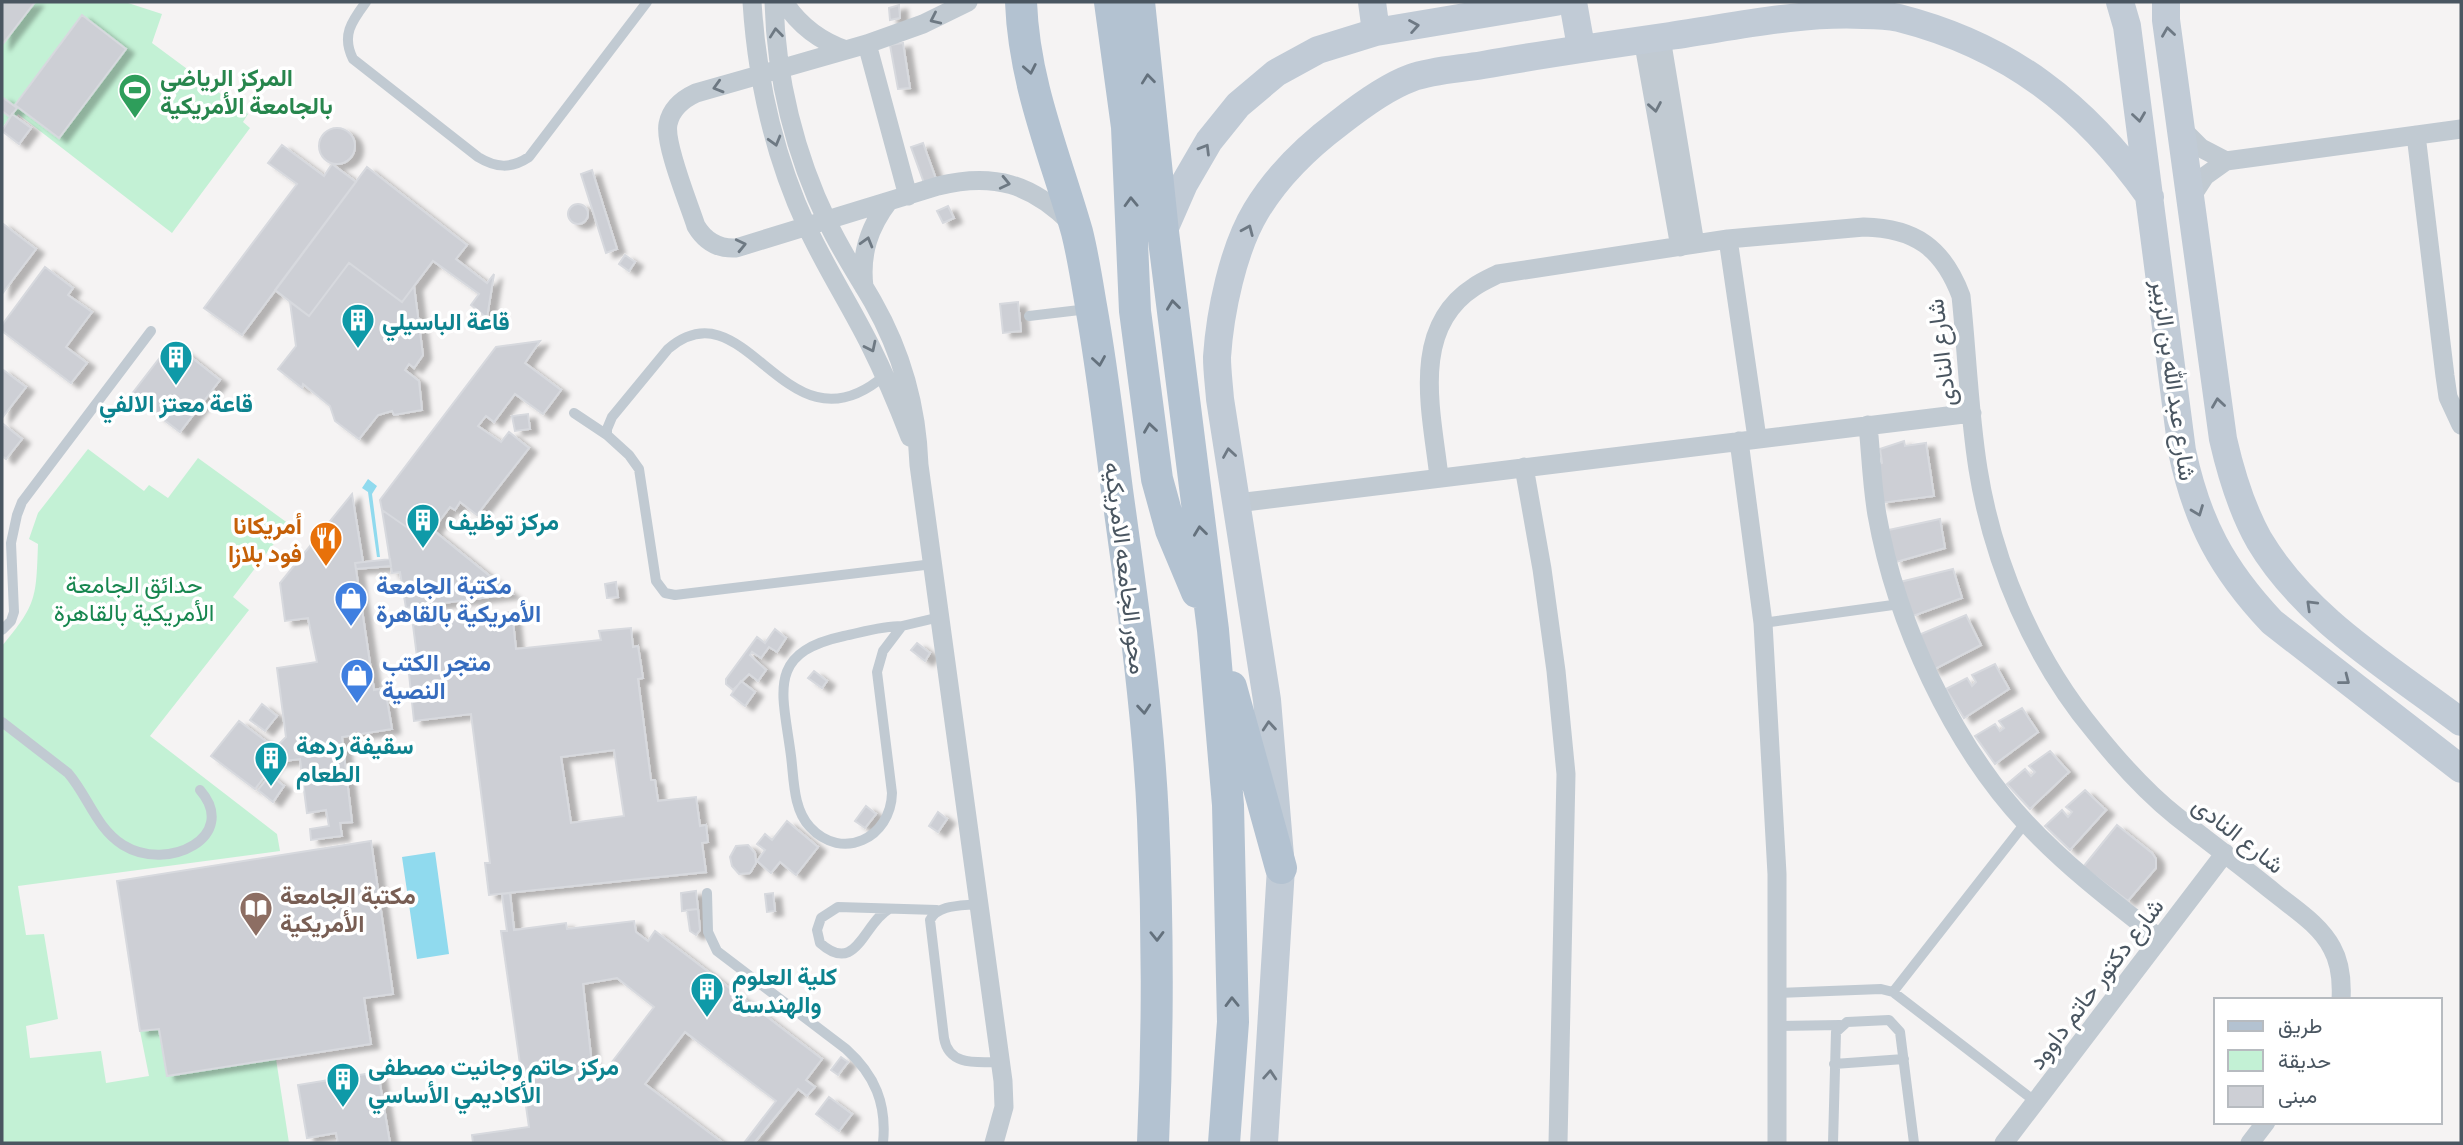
<svg xmlns="http://www.w3.org/2000/svg" width="2463" height="1145" viewBox="0 0 2463 1145" font-family="Manrope,Vazirmatn,sans-serif">
<style>
.green{fill:#c3f1d5}
.water{fill:#90daee}
.building{fill:#cdcfd5;stroke:#d7d9de;stroke-width:2;fill-rule:evenodd;filter:url(#shadow)}
.lines{fill:none;stroke-linecap:round;stroke-linejoin:round}
.lane{stroke:#c1cad2;stroke-width:10}
.street{stroke:#c1cad2;stroke-width:19}
.secondary{stroke:#c1cbd6;stroke-width:28}
.primary{stroke:#b3c2d1;stroke-width:32}
.oneway{stroke:#6e7983}
.oneway2{stroke:#6e7984}
.oneway3{stroke:#64717d}
.labels{text-anchor:middle;dominant-baseline:central;stroke-width:7;stroke-linejoin:round;paint-order:stroke}
.leisure-label{font-size:24px;font-weight:bold;fill:#27864d;stroke:#fff;text-anchor:start}
.culture-label{font-size:24px;font-weight:bold;fill:#0d838f;stroke:#fff;text-anchor:start}
.street-label{font-size:24px;fill:#4a5661;stroke:#fff}
.food-label{font-size:24px;font-weight:bold;fill:#c56008;stroke:#fff;text-anchor:end}
.park-label{font-size:24px;fill:#17864f;stroke:#fff}
.shop-label{font-size:24px;font-weight:bold;fill:#366cbe;stroke:#fff;text-anchor:start}
.education-label{font-size:24px;font-weight:bold;fill:#785e54;stroke:#fff;text-anchor:start}
</style>
<defs>
<filter id="shadow"><feDropShadow dx="8" dy="4.5" stdDeviation="2" flood-color="#0004"/></filter>
</defs>
<rect width="100%" height="100%" fill="#f5f3f3"/>
<path class="green" d="M2,2H125L162,14L152,43L248,114L243,122L250,128L172,233L18,114L16,117L12,114L2,128Z
M88,449L144,491L149,485L168,498L198,458L289,524L233,597L249,610L150,736L277,834L280,851L18,886L26,935L44,934L58,1019L26,1026L30,1058L101,1051L106,1083L149,1076L140,1031L159,1029L167,1076L276,1059L289,1143H2V646C37,604 36,598 38,544L29,539L38,513Z"/>
<path class="water" d="M368,479L377,486L372,494L380,557H377L368,492L362,488Z
M435,852L449,954L417,959L402,857Z"/>
<path class="building" d="M2,2H35L2,45Z
M899,5L900,18L890,20L889,8Z
M82,15L126,49L59,138L15,105Z
M903,43L910,88L898,89L890,45Z
M2,97L17,108L10,117L2,111Z
M12,114L31,128L19,144L2,131Z
M319 146a18 18 0 1 1 36 0a18 18 0 1 1-36 0Z
M923,143L936,179L924,183L911,147Z
M282,145L324,176L332,164L356,182L242,335L204,308L297,184L268,163Z
M367,167L467,245L456,259L487,283L494,274L487,318L471,305L479,294L433,261L402,302L349,263L309,316L275,290Z
M592,170L617,249L606,253L581,174Z
M568 214a10 10 0 1 1 20 0a10 10 0 1 1-20 0Z
M948,206L954,218L943,223L937,211Z
M2,223L36,249L2,294Z
M625,255L635,262L629,271L619,264Z
M349,263L402,302L414,286L423,355L414,368L409,364L405,370L419,381L422,410L394,415L392,411L378,415L359,439L335,421L330,406L303,384L302,388L278,369L296,346L290,302L309,316Z
M45,267L73,288L68,295L92,312L66,347L87,363L71,383L2,331V325Z
M1018,302L1021,331L1003,333L1000,304Z
M540,341L525,363L561,390L543,414L515,394L494,422L486,416L478,426L501,442L509,432L529,448L477,515L460,502L455,510L450,507L425,540L382,510L380,500L496,347Z
M172,342L220,380L180,432L131,395Z
M2,369L26,387L2,418Z
M528,414L530,429L515,431L512,416Z
M2,423L22,439L6,459L2,456Z
M1904,441L1905,446L1926,443L1934,496L1881,503L1875,466L1882,463L1880,449Z
M352,494L363,562L355,563L374,690L385,688L392,729L342,737L352,822L340,823L342,836L311,840L310,829L329,826L326,810L307,813L300,759L276,762L255,789L211,756L239,721L275,748L286,737L277,668L317,662L308,618L285,621L280,583Z
M382,510L425,540L433,530L512,594L406,608L400,572L392,573Z
M1940,519L1945,548L1896,562L1884,531Z
M390,559L391,566L356,569L355,563Z
M1953,569L1962,598L1913,616L1896,583Z
M616,582L618,597L607,598L605,584Z
M512,612L516,649L601,640L599,631L631,628L633,647L638,646L643,678L638,679L651,780H655L658,801L696,797L700,826L706,825L708,842L702,843L706,872L489,895L485,863H490L471,714L414,721L409,674L419,673L413,625ZM614,750L624,816L571,823L561,757Z
M1966,615L1981,645L1933,670L1914,637Z
M775,629L786,638L777,652L769,647L761,658L752,652L750,655L766,670L758,681L749,674L733,690L726,684V679L757,637L765,643Z
M917,643L930,653L925,661L911,650Z
M1995,664L2009,689L1964,718L1946,689L1967,678L1972,686L1976,682L1972,675Z
M814,671L827,681L822,688L808,678Z
M741,681L755,692L745,706L731,695Z
M262,704L277,716L265,731L250,720Z
M2022,708L2038,732L1995,764L1975,736L1995,724L2000,731L2004,728L1999,721Z
M2050,751L2069,772L2030,809L2007,784L2025,769L2031,776L2035,772L2029,766Z
M270,775L284,786L273,802L258,790Z
M2085,790L2106,810L2070,850L2045,826L2062,810L2068,817L2072,812L2066,807Z
M866,806L876,814L865,828L855,821Z
M938,812L947,819L938,832L929,826Z
M787,821L818,847L796,875L780,862L771,873L757,861L765,850L757,844L765,834L772,840Z
M2117,825L2152,853L2156,859V868L2128,901L2083,867Z
M371,841L393,994L364,998L371,1044L167,1076L159,1029L140,1031L117,881Z
M748,845L755,853L756,863L750,873L739,874L732,866L730,857L736,846Z
M696,891L698,909L682,911L681,893Z
M510,893L514,930L566,923L567,929L634,921L636,932L648,941L655,931L822,1059L806,1080L815,1087L807,1096L798,1089L754,1143H744L776,1101L685,1032L645,1084L723,1143H473L472,1135L529,1127L501,931H507L502,894ZM617,978L654,1007L612,1062L617,1066L609,1077L599,1079L593,1074L583,984Z
M773,893L775,911L767,912L765,894Z
M698,909L700,930L696,935L690,931L687,910Z
M841,1057L848,1062L838,1075L831,1070Z
M378,1072L390,1143H338L336,1133L307,1138L298,1085Z
M829,1097L852,1114L839,1131L816,1114Z"/>
<g class="lines">
<path class="lane" d="M366,2C352,21 341,35 353,59L478,157C496,168 511,169 529,157L647,2
M1029,316L1088,309
M884,376C785,460 747,281 668,349L612,417L607,429V435L629,455L639,469L656,581L665,593L675,595L933,564
M574,413L607,435
M1763,623L1900,604
M902,626L883,651L877,672L892,793C891,838 842,862 810,827C793,809 794,779 791,756C783,693 765,653 844,636C863,632 882,626 902,626Z
M902,626L940,617
M2,630L11,621L14,612L11,543L17,515L22,502L151,331
M2,722L68,773C88,796 96,828 123,845C168,873 240,836 200,790
M707,893L708,932L717,951L846,1049C875,1075 887,1104 883,1143
M978,904C962,906 938,904 930,920L944,1038C949,1067 978,1062 1000,1062
M889,909C863,923 857,976 820,943L817,930L821,918L838,907L937,910
M1893,992L2026,822
M1777,993L1881,989L1893,992L2036,1102
M1777,1026L1840,1025
M1834,1064L1904,1059
M1833,1143L1836,1032L1847,1022L1889,1020L1900,1032L1914,1143"/>
<path class="street" d="M752,2C757,80 774,156 807,227C826,268 850,305 870,345C885,375 898,406 910,437
M774,2C776,78 795,155 828,223C841,251 858,276 873,302C902,353 917,407 919,465L1003,1081L1004,1107L994,1143
M784,2C799,25 820,41 846,50
M968,2L923,24L867,44L696,93C683,99 671,109 668,124C664,144 689,204 696,226C705,241 718,249 736,248L938,186C994,172 1032,184 1072,224
M1661,38L1695,244
M1643,39L1680,247
M867,44L908,196
M2181,128L2201,148L2226,161
M2416,135L2445,376L2448,397L2461,425
M2190,199L2205,176L2226,161L2461,129
M1728,239L1757,438
M864,287C860,254 869,227 889,201
M1868,425C1871,455 1872,486 1877,515C1896,622 1952,744 2026,823C2066,866 2113,902 2159,938
M1739,441L1763,623L1777,874V1143
M1524,467L1542,569L1556,671L1566,774L1558,1143
M1439,477C1432,413 1409,329 1474,287C1481,282 1490,278 1498,274L1728,239L1864,227C1915,228 1943,248 1961,296C1967,353 1969,412 1978,469C1993,563 2034,659 2095,732C2119,762 2146,792 2176,816C2209,842 2243,867 2276,894C2296,910 2320,925 2332,948C2341,964 2342,983 2341,1000
M1237,503L1972,413
M2004,1143L2225,853
M2250,1143L2266,1122"/>
<path class="secondary" d="M1372,2L1376,32
M1573,2L1581,47
M2120,2L2127,26L2182,451C2197,522 2222,569 2272,622L2461,769
M2166,2V20L2223,439C2231,474 2241,508 2259,540C2306,619 2390,668 2461,722
M1163,232L1184,184L1209,141L1238,105L1276,73L1318,50L1376,32L1555,2
M1264,1143L1281,868L1267,700L1220,399C1219,385 1217,371 1217,357C1220,312 1233,249 1256,211C1277,176 1307,147 1339,123C1358,108 1389,86 1411,78C1433,70 1460,69 1483,65C1545,54 1607,45 1670,36C1733,27 1799,12 1863,15C1875,15 1887,15 1899,18C2009,46 2085,105 2150,197"/>
<path class="primary" d="M1021,2C1024,84 1055,155 1077,232C1083,256 1087,282 1091,306C1102,367 1109,429 1117,490C1132,599 1148,709 1153,819C1158,927 1158,1035 1153,1143
M1110,2L1127,127L1135,311L1157,479L1171,530L1197,592
M1139,2L1163,232L1213,630L1228,805L1233,1022L1224,1143
M1231,687L1281,868"/>
</g>
<defs><path id="oneway-chevron" d="M-2-3.5L2.5 0L-2 3.5" fill="none" stroke-width="1.6" stroke-linecap="round" stroke-linejoin="round" transform="scale(1.75)"/></defs>
<g class="oneway">
<use href="#oneway-chevron" transform="translate(935 19) rotate(155)"/>
<use href="#oneway-chevron" transform="translate(776 33) rotate(-96)"/>
<use href="#oneway-chevron" transform="translate(718 87) rotate(164)"/>
<use href="#oneway-chevron" transform="translate(1655 107) rotate(80)"/>
<use href="#oneway-chevron" transform="translate(775 141) rotate(74)"/>
<use href="#oneway-chevron" transform="translate(1005 183) rotate(13)"/>
<use href="#oneway-chevron" transform="translate(867 242) rotate(-74)"/>
<use href="#oneway-chevron" transform="translate(741 245) rotate(-13)"/>
<use href="#oneway-chevron" transform="translate(871 347) rotate(64)"/>
</g>
<g class="oneway2">
<use href="#oneway-chevron" transform="translate(1414 26) rotate(-10)"/>
<use href="#oneway-chevron" transform="translate(2168 32) rotate(-98)"/>
<use href="#oneway-chevron" transform="translate(2139 117) rotate(82)"/>
<use href="#oneway-chevron" transform="translate(1205 149) rotate(-59)"/>
<use href="#oneway-chevron" transform="translate(1248 230) rotate(-67)"/>
<use href="#oneway-chevron" transform="translate(2218 403) rotate(-98)"/>
<use href="#oneway-chevron" transform="translate(1229 453) rotate(-99)"/>
<use href="#oneway-chevron" transform="translate(2198 511) rotate(69)"/>
<use href="#oneway-chevron" transform="translate(2311 605) rotate(-136)"/>
<use href="#oneway-chevron" transform="translate(2345 680) rotate(38)"/>
<use href="#oneway-chevron" transform="translate(1269 726) rotate(-95)"/>
<use href="#oneway-chevron" transform="translate(1270 1075) rotate(-86)"/>
</g>
<g class="oneway3">
<use href="#oneway-chevron" transform="translate(1030 69) rotate(79)"/>
<use href="#oneway-chevron" transform="translate(1148 79) rotate(-96)"/>
<use href="#oneway-chevron" transform="translate(1131 202) rotate(-92)"/>
<use href="#oneway-chevron" transform="translate(1173 305) rotate(-97)"/>
<use href="#oneway-chevron" transform="translate(1099 361) rotate(81)"/>
<use href="#oneway-chevron" transform="translate(1150 428) rotate(-98)"/>
<use href="#oneway-chevron" transform="translate(1200 531) rotate(-97)"/>
<use href="#oneway-chevron" transform="translate(1144 709) rotate(85)"/>
<use href="#oneway-chevron" transform="translate(1157 936) rotate(89)"/>
<use href="#oneway-chevron" transform="translate(1232 1002) rotate(-91)"/>
</g>
<defs>
<symbol id="stadium-pin" viewBox="-11 -11 22 30"><path d="M0 17L-7.5 6A9.5 9.5 0 1 1 7.5 6Z" fill="#2e9e5b" stroke="#fff"/><path d="M0-5a6.5 5 0 1 0 0 10a6.5 5 0 1 0 0-10ZM-3.5-1.8h7v3.6h-7Z" fill="#fff"/></symbol>
<symbol id="building-pin" viewBox="-11 -11 22 30"><path d="M0 17L-7.5 6A9.5 9.5 0 1 1 7.5 6Z" fill="#0f9aa8" stroke="#fff"/><path d="M-4-6H4V6H1V3H-1V6H-4ZM-2.5-4.3h1.7v1.8h-1.7ZM.8-4.3h1.7v1.8H.8ZM-2.5-1h1.7V.8h-1.7ZM.8-1h1.7V.8H.8Z" fill="#fff"/></symbol>
<symbol id="restaurant-pin" viewBox="-11 -11 22 30"><path d="M0 17L-7.5 6A9.5 9.5 0 1 1 7.5 6Z" fill="#e8710a" stroke="#fff"/><path d="M-5-6h1v4h1v-4h1v4h1v-4h1v5L-1.5 .5V6h-2V.5L-5-1ZM5-6V6H3V1.5H1.5Q1.5-4 5-6Z" fill="#fff"/></symbol>
<symbol id="shop-pin" viewBox="-11 -11 22 30"><path d="M0 17L-7.5 6A9.5 9.5 0 1 1 7.5 6Z" fill="#3f7fe0" stroke="#fff"/><path d="M-5-2.5h2.3a2.7 3.5 0 0 1 5.4 0H5L5.5 6h-11ZM-1.5-2.5h3a1.5 2.3 0 0 0-3 0Z" fill="#fff"/></symbol>
<symbol id="library-pin" viewBox="-11 -11 22 30"><path d="M0 17L-7.5 6A9.5 9.5 0 1 1 7.5 6Z" fill="#8d6e63" stroke="#fff"/><path d="M-6-4Q-3-5.5-.7-3.5V5Q-3 3-6 4ZM6-4Q3-5.5 .7-3.5V5Q3 3 6 4Z" fill="#fff"/></symbol>
</defs>
<g fill-rule="evenodd">
<use href="#stadium-pin" x="116" y="71" width="38" height="52"/>
<use href="#building-pin" x="339" y="301" width="38" height="52"/>
<use href="#building-pin" x="157" y="338" width="38" height="52"/>
<use href="#building-pin" x="404" y="501" width="38" height="52"/>
<use href="#restaurant-pin" x="307" y="519" width="38" height="52"/>
<use href="#shop-pin" x="332" y="579" width="38" height="52"/>
<use href="#shop-pin" x="338" y="656" width="38" height="52"/>
<use href="#building-pin" x="252" y="739" width="38" height="52"/>
<use href="#library-pin" x="237" y="889" width="38" height="52"/>
<use href="#building-pin" x="688" y="970" width="38" height="52"/>
<use href="#building-pin" x="324" y="1060" width="38" height="52"/>
</g>
<g class="labels">
<g class="leisure-label">
<text x="160" y="76">المركز الرياضي<tspan x="160" dy="28">بالجامعة الأمريكية</tspan></text>
</g>
<g class="culture-label">
<text x="382" y="320">قاعة الباسيلي</text>
<text x="176" y="402" text-anchor="middle">قاعة معتز الالفي</text>
<text x="448" y="520">مركز توظيف</text>
<text x="296" y="744">سقيفة ردهة<tspan x="296" dy="28">الطعام</tspan></text>
<text x="732" y="975">كلية العلوم<tspan x="732" dy="28">والهندسة</tspan></text>
<text x="368" y="1065">مركز حاتم وجانيت مصطفى<tspan x="368" dy="28">الأكاديمي الأساسي</tspan></text>
</g>
<g class="street-label">
<text transform="translate(1940 353) rotate(-97)">شارع النادى</text>
<text transform="translate(2175 380) rotate(82)">شارع عبد الله بن الزبير</text>
<text transform="translate(1127 568) rotate(83)">محور الجامعه الامريكيه</text>
<text transform="translate(2239 834) rotate(38)">شارع النادى</text>
<text transform="translate(2095 983) rotate(-53)">شارع دكتور حاتم داوود</text>
</g>
<g class="food-label">
<text x="302" y="524">أمريكانا<tspan x="302" dy="28">فود بلازا</tspan></text>
</g>
<g class="park-label">
<text x="134" y="583">حدائق الجامعة<tspan x="134" dy="28">الأمريكية بالقاهرة</tspan></text>
</g>
<g class="shop-label">
<text x="376" y="584">مكتبة الجامعة<tspan x="376" dy="28">الأمريكية بالقاهرة</tspan></text>
<text x="382" y="661">متجر الكتب<tspan x="382" dy="28">النصية</tspan></text>
</g>
<g class="education-label">
<text x="280" y="894">مكتبة الجامعة<tspan x="280" dy="28">الأمريكية</tspan></text>
</g>
</g>
<rect width="2463" height="1145" fill="none" stroke="#4a5661" stroke-width="7"/>
<rect x="2214" y="998" width="228" height="126" fill="#ffffff" stroke="#b7bbc0" stroke-width="2"/>
<rect x="2228" y="1021" width="35" height="10" fill="#b3c2d1" stroke="#b7bbc0" stroke-width="2"/>
<text x="2278" y="1033" font-size="21" fill="#4a5661">طريق</text>
<rect x="2228" y="1050" width="35" height="21" fill="#c3f1d5" stroke="#b7bbc0" stroke-width="2"/>
<text x="2278" y="1068" font-size="21" fill="#4a5661">حديقة</text>
<rect x="2228" y="1086" width="35" height="21" fill="#cdcfd5" stroke="#b7bbc0" stroke-width="2"/>
<text x="2278" y="1103" font-size="21" fill="#4a5661">مبنى</text>
</svg>
